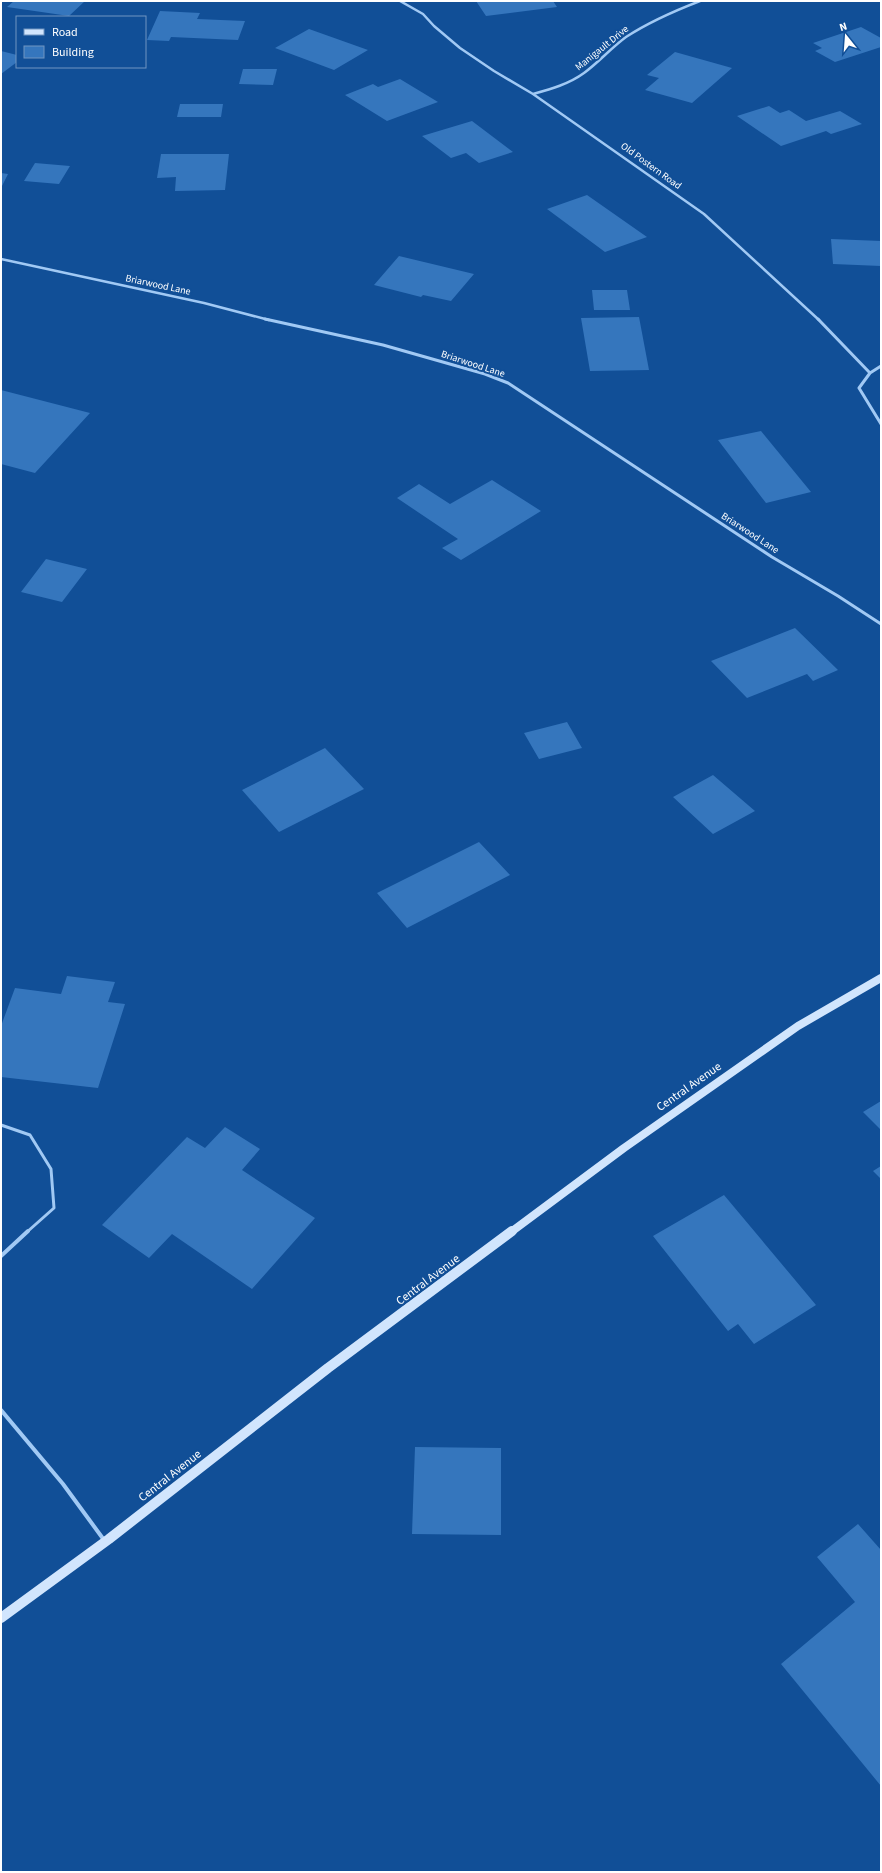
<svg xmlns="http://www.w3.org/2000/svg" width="882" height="1873" viewBox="0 0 882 1873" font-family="'Source Sans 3',sans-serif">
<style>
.building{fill:#3576bd}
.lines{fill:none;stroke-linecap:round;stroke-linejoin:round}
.lane-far1{stroke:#a1c9f4;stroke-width:3}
.lane{stroke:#a1c9f4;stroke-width:4}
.street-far1{stroke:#a1c9f4;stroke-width:2.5}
.street{stroke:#a1c9f4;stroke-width:3}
.secondary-far1{stroke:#d1e5fd;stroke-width:8}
.secondary{stroke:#d1e5fd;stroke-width:10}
.labels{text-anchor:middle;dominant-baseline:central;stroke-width:4;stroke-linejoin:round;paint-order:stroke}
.far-street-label{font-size:10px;fill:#fff;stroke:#114f97}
.street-label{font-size:12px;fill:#fff;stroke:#114f97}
</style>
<rect width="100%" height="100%" fill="#114f97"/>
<path class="building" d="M14,1H85L69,16L7,7Z
M476,1H553L557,7L486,16Z
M160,11L200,13L197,19L245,21L238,40L171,37L169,41L147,40Z
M861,27L881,38V47L835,62L815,51L822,48L813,43Z
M309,29L368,50L334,70L275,48Z
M1,51L17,55V62L1,74Z
M675,52L732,68L692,103L645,90L659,78L647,75Z
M243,69H277L273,85L239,84Z
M400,79L438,102L387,121L345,95L373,84L378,87Z
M180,104H223L221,117H177Z
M769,106L780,113L789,110L806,121L840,111L862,124L831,134L826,131L781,146L737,116Z
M472,121L513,152L479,163L466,153L451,158L422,136Z
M161,154H229L225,190L175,191L176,177L157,178Z
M35,163L70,166L59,184L24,181Z
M1,173L8,174L1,188Z
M587,195L647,237L605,252L547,209Z
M831,239L881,241V266L833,264Z
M399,256L474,274L451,301L423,295L421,297L374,285Z
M592,290H627L630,310H594Z
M639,317L649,370L590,371L581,318Z
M1,390L90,413L35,473L1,464Z
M761,431L811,492L766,503L718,440Z
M492,480L541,511L461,560L442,548L458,539L397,498L419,484L450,504Z
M46,559L87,569L62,602L21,592Z
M795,628L838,670L813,681L807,674L747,698L711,661Z
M567,722L582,748L539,759L524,733Z
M325,748L364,789L279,832L242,790Z
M713,775L755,811L713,834L673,797Z
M479,842L510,875L407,928L377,893Z
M67,976L115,982L108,1002L125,1004L98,1088L1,1077V1026L15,988L61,994Z
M881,1101V1130L863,1112Z
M225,1127L260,1149L242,1170L315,1218L252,1289L172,1234L149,1258L102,1225L187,1137L205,1148Z
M881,1166V1179L873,1171Z
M724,1195L816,1305L754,1344L738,1324L728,1331L653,1236Z
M415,1447L501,1448V1535L412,1534Z
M858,1524L881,1550V1786L781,1664L855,1602L817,1557Z"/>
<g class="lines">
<path class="lane-far1" d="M1,1125L30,1135L51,1169L54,1208L27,1232"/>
<path class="lane" d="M1,1256L28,1231
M1,1410L63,1484L104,1540"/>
<path class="street-far1" d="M400,1L423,14L434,26L460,48L494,71L533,94L704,214L819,320
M533,94C551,89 569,84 584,73C599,62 611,48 626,37C649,22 674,11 700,1
M1,259L204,303L269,320"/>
<path class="street" d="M265,319L383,345L485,374L508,383L772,557L838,596L881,624
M818,319L870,373
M881,366L870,373L859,388L881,424"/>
<path class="secondary-far1" d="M511,1232L624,1148L798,1026L881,978"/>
<path class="secondary" d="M1,1618L109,1539L328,1368L512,1231"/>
</g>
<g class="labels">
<g class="far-street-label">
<text transform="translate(602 48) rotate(-39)">Manigault Drive</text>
<text transform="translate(651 166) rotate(36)">Old Postern Road</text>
<text transform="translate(158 285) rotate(12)">Briarwood Lane</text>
<text transform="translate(473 364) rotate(18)">Briarwood Lane</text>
<text transform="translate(750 533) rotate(33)">Briarwood Lane</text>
</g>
<g class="street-label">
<text transform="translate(689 1087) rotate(-35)">Central Avenue</text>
<text transform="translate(428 1280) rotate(-37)">Central Avenue</text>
<text transform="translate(170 1476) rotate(-38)">Central Avenue</text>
</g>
</g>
<rect width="882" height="1873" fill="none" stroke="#ffffff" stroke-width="4"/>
<rect x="16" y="16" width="130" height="52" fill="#114f97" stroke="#7095c1"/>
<rect x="24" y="29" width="20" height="6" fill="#d1e5fd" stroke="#7095c1"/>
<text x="52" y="36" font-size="12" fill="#ffffff">Road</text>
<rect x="24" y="46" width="20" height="12" fill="#3576bd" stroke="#7095c1"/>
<text x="52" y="56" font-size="12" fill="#ffffff">Building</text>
<g transform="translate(846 36) rotate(343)" stroke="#114f97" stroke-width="3" paint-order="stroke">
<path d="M0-3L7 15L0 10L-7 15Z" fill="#ffffff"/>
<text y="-6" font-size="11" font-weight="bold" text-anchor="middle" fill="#ffffff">N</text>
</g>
</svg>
